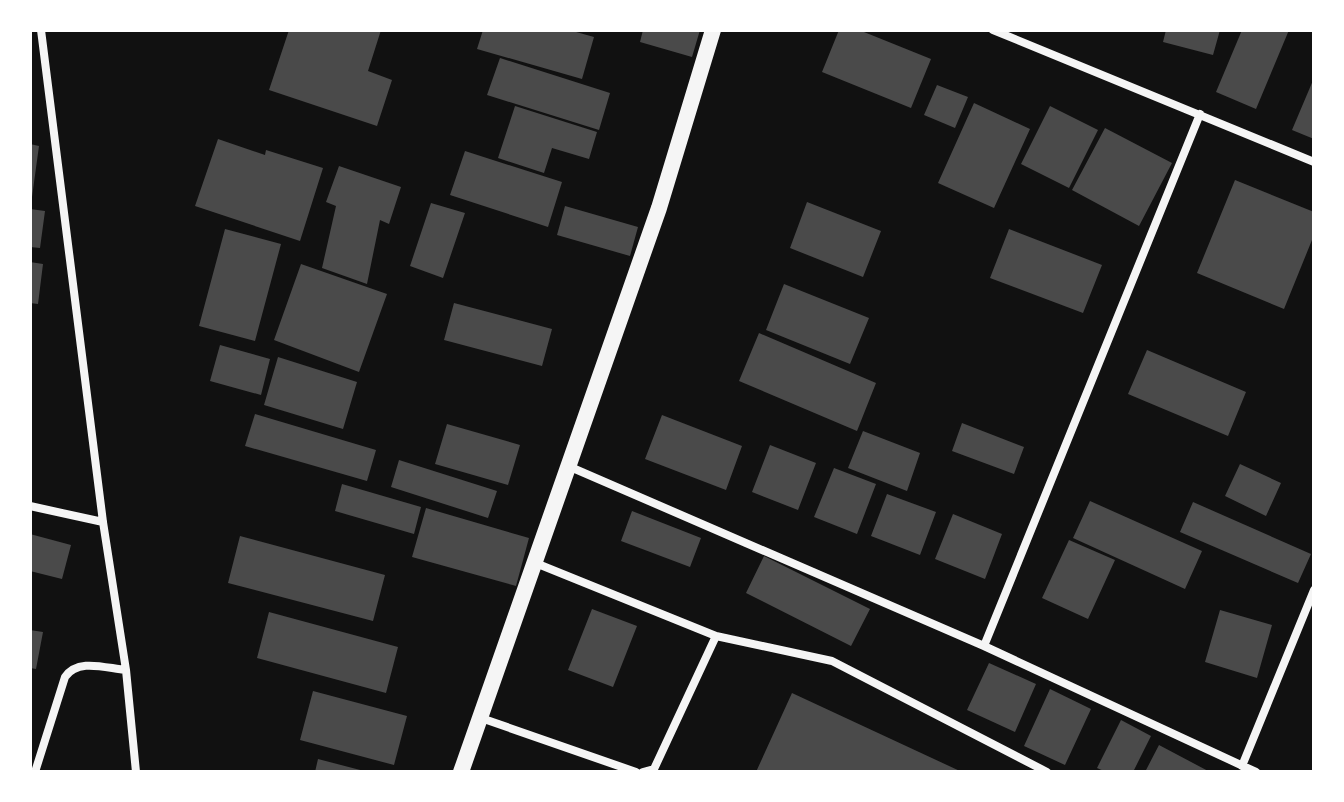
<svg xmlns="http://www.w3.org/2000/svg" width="1344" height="802" viewBox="0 0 1344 802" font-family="Poppins,sans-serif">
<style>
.building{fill:#4a4a4a}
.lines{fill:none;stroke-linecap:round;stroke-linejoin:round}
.minor{stroke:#f5f5f5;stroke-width:8}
.secondary{stroke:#f5f5f5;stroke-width:16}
</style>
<rect width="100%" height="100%" fill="#111"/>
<path class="building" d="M289,30H381L368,71L392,80L377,126L269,90Z
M483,30H569L594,37L582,79L477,49Z
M643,30H700L692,57L640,42Z
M839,30H859L931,59L911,108L822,72Z
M1166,30H1220L1213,55L1163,42Z
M1242,30H1289L1256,109L1216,92Z
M500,58L610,93L599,130L487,95Z
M1314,78V139L1292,130Z
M937,85L968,97L955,128L924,115Z
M974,103L1030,129L994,208L938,183Z
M515,106L597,132L589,159L552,148L544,173L498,158Z
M1050,106L1098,130L1069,188L1021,164Z
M1105,128L1172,163L1139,226L1072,190Z
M218,139L265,155L266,150L323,168L300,241L195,206Z
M30,144L39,146L32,197H30Z
M465,151L562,182L548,227L450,195Z
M339,166L401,187L389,224L380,220L367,284L322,268L336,206L326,202Z
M1235,180L1314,212V235L1284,309L1197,273Z
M807,202L881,231L863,277L790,248Z
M431,203L465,213L443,278L410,266Z
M565,206L638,227L630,256L557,235Z
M30,209L45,211L40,248L30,247Z
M225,229L281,244L255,341L199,326Z
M1009,229L1102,265L1083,313L990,278Z
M30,262L43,264L38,304L30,303Z
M301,264L387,294L359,372L274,340Z
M784,284L869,318L850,364L766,330Z
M454,303L552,329L542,366L444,340Z
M759,333L876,383L857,431L739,381Z
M220,345L270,359L261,395L210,381Z
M1147,350L1246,392L1228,436L1128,394Z
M278,357L357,382L343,429L264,405Z
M255,414L376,450L367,481L245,446Z
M662,415L742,446L726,490L645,459Z
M962,423L1024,447L1014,474L952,451Z
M447,424L520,445L508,485L435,464Z
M863,431L920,453L907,491L848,468Z
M770,445L816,463L798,510L752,492Z
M399,460L497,491L488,518L391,487Z
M1240,464L1281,483L1266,516L1225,496Z
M834,468L876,484L857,534L814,517Z
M342,484L421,507L414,534L335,511Z
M887,494L936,512L920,555L871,536Z
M1090,501L1202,551L1185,589L1073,538Z
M1193,502L1311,554L1298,583L1180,532Z
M426,508L529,538L516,586L412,557Z
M632,511L701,538L690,567L621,541Z
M953,514L1002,534L985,579L935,559Z
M30,534L71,545L62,579L30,571Z
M240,536L385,575L373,621L228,583Z
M1069,540L1115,560L1088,619L1042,598Z
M764,556L870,609L851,646L746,593Z
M592,609L637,626L613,687L568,670Z
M1220,610L1272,625L1257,678L1205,662Z
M269,612L398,647L386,693L257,658Z
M30,630L43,632L36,669L30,668Z
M989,663L1036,684L1015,732L967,710Z
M1050,689L1091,709L1065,765L1024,746Z
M313,691L407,716L394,765L300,740Z
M792,693L962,772H756Z
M1121,720L1151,736L1133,772H1106L1097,768Z
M1159,745L1210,772H1145Z
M318,759L364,771V772H315Z"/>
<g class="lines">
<path class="minor" d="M41,30L103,522L126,670L136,772
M993,30L1314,162
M568,466L984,646L1256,772
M30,506L103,522
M533,562L716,636L832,661L1047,772
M984,646L1200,114
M481,718L636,772
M1242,766L1314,590
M35,772L65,677C78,658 105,668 126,670
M643,772L654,769L716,636"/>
<path class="secondary" d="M461,772L659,208L713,30"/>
</g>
<rect width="1344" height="802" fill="none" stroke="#ffffff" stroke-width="64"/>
</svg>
